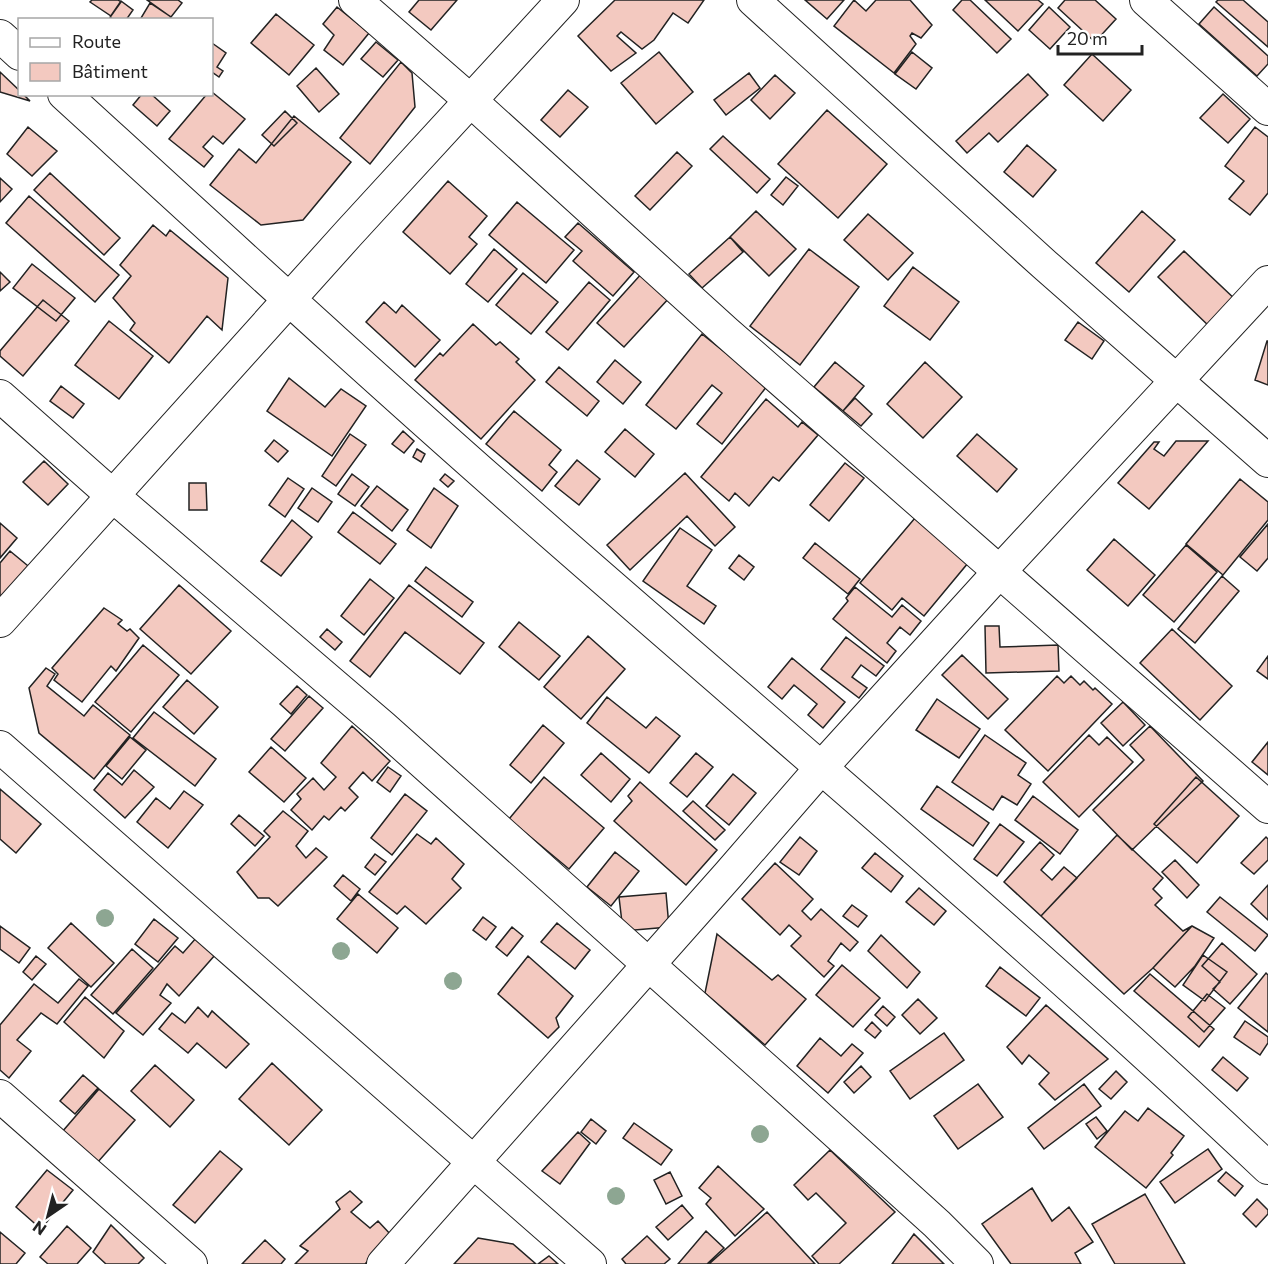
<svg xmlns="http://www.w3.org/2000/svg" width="1268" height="1264" viewBox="0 0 1268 1264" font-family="Commissioner,sans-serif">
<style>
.building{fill:#f3c9c0;stroke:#222;stroke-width:1.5}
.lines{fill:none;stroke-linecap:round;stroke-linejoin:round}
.minor-casing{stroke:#222;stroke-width:34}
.minor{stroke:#fff;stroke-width:32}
.tree{fill:#8da692}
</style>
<rect width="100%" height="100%" fill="#fff"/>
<path class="building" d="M92,0H118L121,2L111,16L90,2Z
M147,0H178L182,3L171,17Z
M419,0H457L431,30L409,12Z
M615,0H704L688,23L673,13L654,40L642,49L621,32L617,36L636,53L611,71L578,36Z
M805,0H844L827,19Z
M854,0L866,11L876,0H910L932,25L921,38L912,33L910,36L916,44L894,73L834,26Z
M962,0H970L1011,39L997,53L953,10Z
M985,0H1038L1043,4L1018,31Z
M1065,0H1095L1116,19L1095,42L1058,8Z
M1218,0H1243L1268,22V47L1216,2Z
M121,1L133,10L126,20H114L110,17Z
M150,3L171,17L169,20H144L141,18Z
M337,7L369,33L343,65L324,50L334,35L323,24Z
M1049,7L1070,27L1050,49L1029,30Z
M1214,7L1268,56V64L1257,76L1199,24Z
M276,14L314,45L289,75L251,43Z
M376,42L398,60L383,77L361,59Z
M212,43L226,53L217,67L223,71L219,77L212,72Z
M659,52L693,92L656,124L621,83Z
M912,52L932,68L916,89L895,74Z
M1092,54L1131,90L1103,121L1064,85Z
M401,62L412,73L415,107L370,164L340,138Z
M316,68L339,94L319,112L297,86Z
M0,72L20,91V94H23L30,101L0,92Z
M749,73L760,88L726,115L714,100Z
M1028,74L1048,95L998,142L989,133L967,153L956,141Z
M775,75L795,93L770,119L751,100Z
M568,90L588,107L560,137L541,120Z
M212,92L245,119L223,144L213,136L203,147L213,156L204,167L169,139L207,94H212Z
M142,94H151L170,111L157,126L133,105Z
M1223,94L1250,119L1228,143L1200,118Z
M827,110L887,164L838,218L778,164Z
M285,111L297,123L274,146L262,135Z
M294,116L351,162L303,220L261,225L210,185L239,149L256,163Z
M28,127L57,151L32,176L7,154Z
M1255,127L1268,137V193L1250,215L1229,199L1244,181L1225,166Z
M723,136L770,179L757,193L710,149Z
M1027,145L1056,170L1033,197L1004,172Z
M677,152L692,166L650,210L635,196Z
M50,173L120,238L104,255L34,190Z
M786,177L798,186L783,205L771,195Z
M0,178L12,189L0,202Z
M448,181L487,216L469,237L477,244L450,274L403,232Z
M29,196L119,275L95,302L6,223Z
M517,202L574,250L546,283L489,235Z
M756,211L796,249L769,276L730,237Z
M1142,211L1175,240L1129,292L1096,263Z
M868,214L913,253L888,280L844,240Z
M578,223L634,272L613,296L573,261L582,251L565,237Z
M153,225L166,236L170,230L228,278L222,330L207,316L169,363L130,330L135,323L113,298L131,276L120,265Z
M730,237L743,252L702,288L689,274Z
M494,249L517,269L488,302L466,284Z
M809,249L859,287L800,365L750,326Z
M1184,251L1238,302L1212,329L1158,277Z
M32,264L75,298L56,321L13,288Z
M913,267L959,302L930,340L884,306Z
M0,272L10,282L0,291Z
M643,272L670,297L624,347L597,323Z
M523,273L558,302L531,334L496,305Z
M589,282L610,300L568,350L546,332Z
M43,300L69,321L23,376L0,356V351Z
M384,302L396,313L402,305L440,340L415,367L366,322Z
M109,321L153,356L119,399L75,365Z
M1078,322L1104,341L1092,359L1065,340Z
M473,324L496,345L500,342L519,359L516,362L535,380L481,439L415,380L440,353L443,356Z
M702,334L767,386L722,444L697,424L722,393L712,385L676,429L646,405Z
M1267,341H1268V385L1255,380Z
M615,360L641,382L623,404L597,382Z
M835,362L864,386L843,411L814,387Z
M925,362L962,397L923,438L887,404Z
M559,367L599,401L587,416L546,382Z
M289,378L325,407L341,389L366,406L332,456L267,411Z
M61,386L84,404L73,418L50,401Z
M855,398L872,414L861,426L843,411Z
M766,399L798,427L802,422L818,435L779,481L773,477L749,506L735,493L729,501L701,477Z
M514,411L561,450L549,465L557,472L542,491L486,444Z
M625,429L654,454L635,477L605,452Z
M403,431L414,441L404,453L392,444Z
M350,434L366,445L336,486L322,476Z
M977,434L1017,469L997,492L957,456Z
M274,440L288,451L278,462L265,451Z
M1176,441H1208L1149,509L1118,483L1154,442H1159L1154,449L1164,456Z
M417,449L425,454L421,462L413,457Z
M577,460L600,479L579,505L555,486Z
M44,461L68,484L48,505L23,482Z
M845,463L864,478L829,521L810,505Z
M685,473L735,527L715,546L687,516L630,570L607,545Z
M352,474L369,487L355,506L338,494Z
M445,474L454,481L448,487L440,480Z
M288,478L304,489L285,517L269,505Z
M1240,479L1268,502V520L1223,575L1186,544Z
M189,483H206L207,510H189Z
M377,486L408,510L392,531L361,506Z
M312,488L332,502L318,522L298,508Z
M434,488L458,506L431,548L407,530Z
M353,512L396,544L380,564L338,532Z
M915,518L968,563L924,616L902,598L892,610L860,583Z
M292,520L312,537L281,576L261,561Z
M0,523L17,538L0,558Z
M1268,524V558L1257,571L1240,557Z
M680,528L712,550L687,586L716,606L704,624L643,581Z
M1114,539L1155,575L1128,606L1087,570Z
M815,543L860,579L848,594L803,558Z
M1186,545L1217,572L1174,622L1143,595Z
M10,551L33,570L0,610V563Z
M739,555L754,567L744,580L729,568Z
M426,567L473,602L462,617L415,581Z
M1222,576L1239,591L1195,643L1178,629Z
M370,579L394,598L364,635L341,616Z
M179,585L231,631L191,674L140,629Z
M409,585L484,643L460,674L405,632L370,677L350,661Z
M855,587L892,617L902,605L921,621L910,635L900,627L887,643L896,651L887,663L833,619L848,601L846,598Z
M104,608L122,620L118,624L127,631L130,629L139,638L116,671L111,666L82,702L54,680L58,674L52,668Z
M519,622L560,656L539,680L499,647Z
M985,626H999L1000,647L1058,645L1059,671L986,673Z
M327,629L342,642L335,650L320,637Z
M1172,629L1232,686L1200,720L1140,663Z
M588,636L625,669L581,719L544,687Z
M846,637L884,666L876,676L861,665L852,677L867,688L859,698L821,669Z
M143,645L179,675L131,732L95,702Z
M962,655L1008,699L988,719L942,675Z
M1268,656V679L1257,671Z
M792,658L845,702L823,728L808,715L817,704L794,685L782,699L768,687Z
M46,668L55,674L47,686L84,716L93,705L130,735L94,779L39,733L29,688Z
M1057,676L1064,683L1071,676L1080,685L1084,681L1093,690L1095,688L1112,704L1048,771L1005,730Z
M187,680L218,707L194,734L163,707Z
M297,686L307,695L291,714L280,704Z
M309,696L323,708L285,751L271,739Z
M607,697L646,728L656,717L680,736L649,773L587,723Z
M937,699L980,729L959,758L916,730Z
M1123,702L1145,725L1123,746L1101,723Z
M154,712L216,759L195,786L133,738Z
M543,725L564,743L531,783L510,765Z
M352,726L390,761L372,781L363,772L349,788L358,797L345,811L341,807L329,820L324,816L312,830L291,810L301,799L297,794L313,778L324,790L336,777L321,763Z
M1150,726L1203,781L1132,850L1093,810L1144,760L1130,745Z
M985,735L1026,763L1018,775L1031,784L1017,805L1002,796L993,810L952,782Z
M1089,735L1099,745L1107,737L1133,762L1079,817L1043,782Z
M130,737L146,750L122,779L106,766Z
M1268,742V775L1252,762Z
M271,747L306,778L284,802L249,772Z
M601,753L630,779L611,802L581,775Z
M696,753L713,767L687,797L670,783Z
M388,767L401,776L390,792L377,782Z
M134,770L154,787L125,818L94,790L108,773L122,785Z
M733,774L756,793L729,825L706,806Z
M544,777L604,828L569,869L509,819Z
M1196,777L1239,816L1197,863L1154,824Z
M640,782L717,850L686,885L614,821L632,801L628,796Z
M937,786L989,823L973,846L921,809Z
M0,789L41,824L16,853L0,839Z
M184,791L203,805L168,848L137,822L156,798L170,809Z
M405,794L427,811L392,855L371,838Z
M1033,796L1078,830L1060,854L1015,820Z
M693,801L725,830L715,840L683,811Z
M283,811L308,831L296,846L306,858L316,848L327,857L278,906L269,898H258L237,872L270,837L264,831Z
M239,815L264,836L255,846L231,824Z
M1000,824L1024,842L997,876L974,859Z
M417,834L431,844L436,838L464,864L452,879L461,888L426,924L405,906L397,914L369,892Z
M1117,835L1163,878L1153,889L1162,898L1155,905L1183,931L1192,926L1153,968L1124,994L1041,916Z
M800,837L817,851L799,875L780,862Z
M1266,837L1268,839V860L1254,874L1241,863Z
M1040,842L1054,855L1041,870L1052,880L1064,867L1077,878L1041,916L1004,882Z
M615,852L639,871L611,906L587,887Z
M875,853L903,876L891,892L862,868Z
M375,854L386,862L375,875L365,867Z
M1175,860L1199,885L1187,898L1162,872Z
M775,863L813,899L802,911L811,920L821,909L858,942L850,951L841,943L828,961L834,966L824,977L791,946L801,936L789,925L780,935L742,899Z
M343,875L360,889L351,901L334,886Z
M1268,885V920L1251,904Z
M919,888L946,911L934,925L906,902Z
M666,893L669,927L623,931L619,897Z
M358,894L398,928L377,953L337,919Z
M1220,897L1268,935L1255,951L1207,912Z
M852,905L867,916L858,927L843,916Z
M483,917L496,927L486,940L473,930Z
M154,919L178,938L158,962L135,944Z
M71,923L114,963L91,987L48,948Z
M557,923L590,950L575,969L541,942Z
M0,926L30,948L19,963L0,949Z
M1192,926L1214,938L1195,966L1175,987L1153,968Z
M512,927L523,936L507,956L496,947Z
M717,934L772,980L778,975L806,999L765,1045L705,993Z
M881,935L920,972L907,988L868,951Z
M196,938L215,955L179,996L167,984L160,995L171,1003L143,1035L116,1013L175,946L183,953Z
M1222,943L1257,974L1230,1004L1213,989L1220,982L1202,966Z
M132,949L153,968L113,1014L91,995Z
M1203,955L1227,972L1205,1001L1183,985Z
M36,956L46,964L32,980L23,972Z
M528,956L573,996L556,1018L559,1027L548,1038L498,994Z
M842,965L880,998L853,1027L816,995Z
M1000,967L1040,998L1026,1016L986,986Z
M1266,973L1268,975V1032L1238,1008Z
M1150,974L1214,1029L1199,1047L1134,991Z
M79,979L88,986L57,1024L41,1013L17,1040L31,1051L9,1078L0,1070V1025L34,984L58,1003Z
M1207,994L1225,1008L1204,1032L1188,1017Z
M85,997L124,1031L104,1058L64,1022Z
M918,999L937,1018L920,1034L902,1015Z
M1046,1005L1108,1059L1055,1100L1039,1084L1049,1073L1029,1055L1022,1064L1007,1047Z
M883,1006L895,1017L887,1026L875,1015Z
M198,1007L208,1017L212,1011L249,1044L226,1068L197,1043L188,1053L159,1029L172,1013L185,1023Z
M1245,1021L1268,1037V1043L1260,1055L1234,1037Z
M872,1022L881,1031L875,1038L865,1030Z
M944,1033L964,1060L910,1099L890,1071Z
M820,1038L841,1056L852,1044L863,1053L828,1093L797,1066Z
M1223,1057L1248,1078L1237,1091L1212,1070Z
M272,1063L322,1110L289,1145L239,1099Z
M155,1065L194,1100L170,1127L131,1091Z
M861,1066L871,1077L854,1093L844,1082Z
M1116,1071L1127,1082L1111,1099L1099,1089Z
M83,1075L98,1088L75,1114L60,1101Z
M978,1084L1003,1117L958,1149L934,1116Z
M1084,1084L1101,1106L1044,1149L1028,1128Z
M99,1089L135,1120L97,1163L62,1132Z
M1148,1108L1184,1136L1171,1153L1173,1155L1146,1188L1095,1147L1125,1111L1138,1121Z
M1096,1117L1107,1131L1097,1139L1086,1124Z
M591,1119L606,1131L596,1144L581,1132Z
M634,1123L672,1150L661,1165L623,1138Z
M578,1132L590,1143L560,1184L542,1171Z
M1208,1149L1222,1169L1175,1203L1160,1182Z
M830,1150L895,1212L839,1264H819L812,1256L846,1223L816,1193L808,1200L794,1185Z
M220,1151L242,1169L195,1223L173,1205Z
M718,1166L764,1209L735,1236L706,1204L711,1198L699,1188Z
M47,1170L73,1190L41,1229L16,1207Z
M670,1172L682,1196L666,1204L654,1180Z
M1226,1172L1243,1186L1235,1196L1218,1181Z
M1032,1188L1052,1221L1069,1207L1093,1242L1075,1253L1081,1264H1011L982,1224Z
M350,1191L362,1202L351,1212L370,1228L378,1221L392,1236L365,1264H295L308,1251L300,1246L340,1209L336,1202Z
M1145,1194L1185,1264H1115L1092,1224Z
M1257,1199L1268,1210V1214L1256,1227L1243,1214Z
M682,1205L693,1218L668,1240L656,1227Z
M767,1212L815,1264H709Z
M111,1225L144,1258L138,1264H106L93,1252Z
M67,1226L91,1248L77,1264H48L40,1257Z
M706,1231L724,1248L707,1264H678Z
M0,1232L25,1253L16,1264H0Z
M914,1234L944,1264H892Z
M647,1236L670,1259L664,1264H626L622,1259Z
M478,1238L513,1244L536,1264H454Z
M265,1240L285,1259L281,1264H242Z
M549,1256L558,1264H538Z"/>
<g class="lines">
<defs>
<path id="minor" d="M355,0L471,101L726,332L1268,807
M753,0L1045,265L1268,461
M1146,0L1268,109
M0,36L20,54
M64,94C226,242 387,390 552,534C792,744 1036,949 1268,1168
M0,396L113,496L383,727L790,1091L937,1224L977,1264
M0,621L348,234L563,0
M0,747L590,1264
M0,1096L191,1264
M383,1264L729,874L821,768L1000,571L1268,282"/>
</defs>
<use href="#minor" class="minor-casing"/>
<use href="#minor" class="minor"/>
</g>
<g class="tree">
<circle cx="105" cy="918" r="9"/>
<circle cx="341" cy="951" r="9"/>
<circle cx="453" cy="981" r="9"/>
<circle cx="760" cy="1134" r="9"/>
<circle cx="616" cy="1196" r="9"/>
</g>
<rect x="18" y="18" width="195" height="78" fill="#ffffff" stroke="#a7a7a7" stroke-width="1.5"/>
<rect x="30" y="38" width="30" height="9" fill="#ffffff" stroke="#a7a7a7" stroke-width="1.5"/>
<text x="72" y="48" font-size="18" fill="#222222">Route</text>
<rect x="30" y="63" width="30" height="18" fill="#f3c9c0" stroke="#a7a7a7" stroke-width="1.5"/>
<text x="72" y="78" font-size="18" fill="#222222">Bâtiment</text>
<g transform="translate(48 1216) rotate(215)" stroke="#ffffff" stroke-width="4.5" paint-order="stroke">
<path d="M0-4.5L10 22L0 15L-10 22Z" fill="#222222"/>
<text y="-9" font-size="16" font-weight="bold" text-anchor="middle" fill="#222222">N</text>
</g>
<path d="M1058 45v9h84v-9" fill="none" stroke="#222222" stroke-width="3"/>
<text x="1067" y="45" font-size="18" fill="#222222" stroke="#ffffff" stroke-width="4.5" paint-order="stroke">20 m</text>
</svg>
